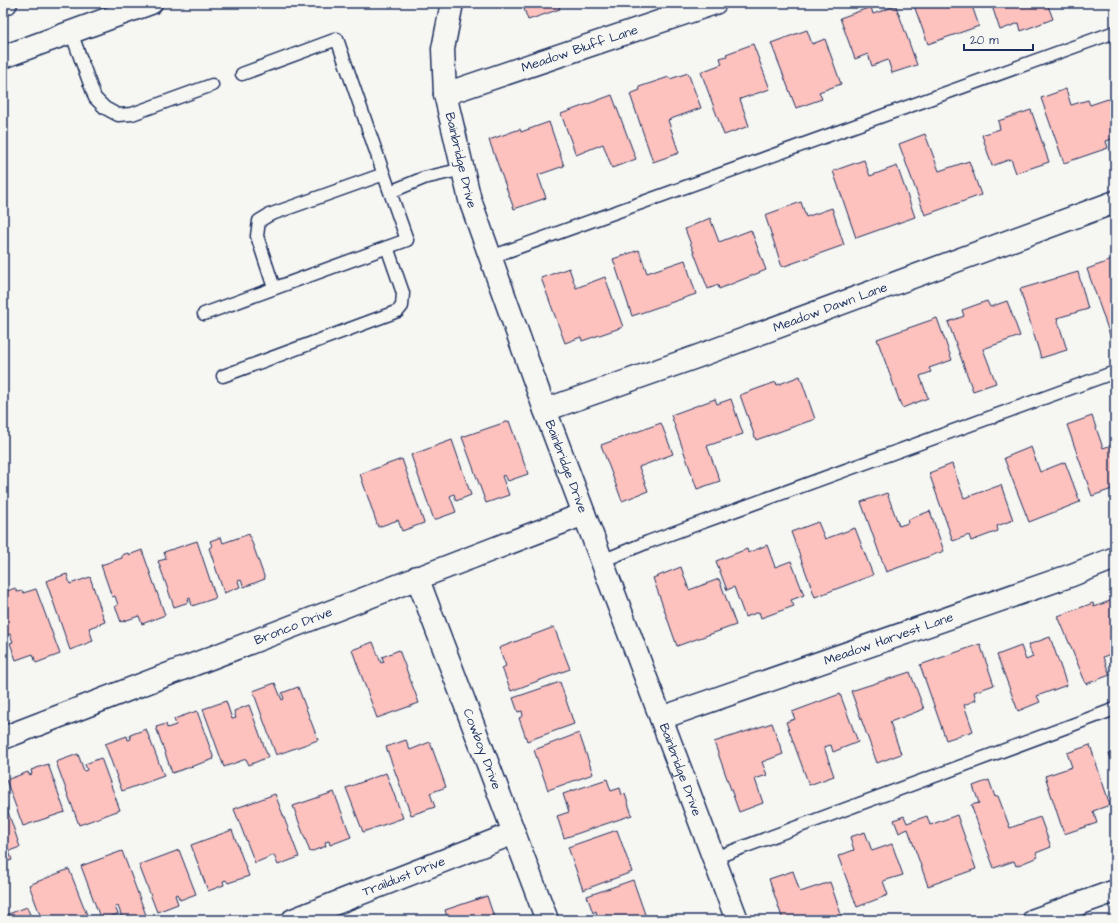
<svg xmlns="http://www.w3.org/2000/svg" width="1118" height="923" viewBox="0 0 1118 923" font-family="'Architects Daughter',sans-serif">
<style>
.building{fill:#fdc1be;stroke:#1b2f5e}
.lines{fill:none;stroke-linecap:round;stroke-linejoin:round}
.lane-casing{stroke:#1b2f5e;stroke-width:15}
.street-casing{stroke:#1b2f5e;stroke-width:25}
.secondary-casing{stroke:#1b2f5e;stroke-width:25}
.lane{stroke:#f6f6f2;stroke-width:12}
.street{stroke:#f6f6f2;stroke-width:22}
.secondary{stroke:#f6f6f2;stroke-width:22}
.labels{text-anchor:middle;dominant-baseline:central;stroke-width:3;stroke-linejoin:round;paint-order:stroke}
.street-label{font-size:13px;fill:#1b2f5e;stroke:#f6f6f2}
</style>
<rect width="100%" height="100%" fill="#f6f6f2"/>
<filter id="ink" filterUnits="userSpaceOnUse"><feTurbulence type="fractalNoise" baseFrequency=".025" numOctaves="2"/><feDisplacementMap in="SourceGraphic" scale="8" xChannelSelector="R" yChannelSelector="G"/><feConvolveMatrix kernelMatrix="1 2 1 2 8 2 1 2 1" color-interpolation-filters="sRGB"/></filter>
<g filter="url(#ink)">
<path class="building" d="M522,3H558L560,9L528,20Z
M913,3H971L979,26L928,44Z
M991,3H1047L1053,19L1021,31L1019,23L1000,30Z
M896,6L917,65L892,73L888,60L872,66L868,54L855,59L840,18L871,7L873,14Z
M807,30L812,44L825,39L841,84L819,92L822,99L796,108L771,43Z
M753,44L770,89L740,99L749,126L724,135L701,72L722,64L720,58L727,56L726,54Z
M1115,66V78L1111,68Z
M688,73L701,108L668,120L679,153L653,162L630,94L640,90L639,87L669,77L670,79Z
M1066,89L1071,105L1088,100L1090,105L1108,99L1115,118V138L1106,141L1108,148L1064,163L1041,98Z
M612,95L636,159L612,168L603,144L576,155L561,114Z
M1031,110L1049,162L1016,173L1011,159L992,166L982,135L1000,129L998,121Z
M549,122L564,166L538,175L546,198L514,209L489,140L520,129L521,132Z
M925,134L939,171L969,161L981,195L925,215L899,144Z
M864,160L870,176L897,166L915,217L856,238L833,171Z
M801,202L806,217L832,208L844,245L782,267L765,215Z
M710,218L719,242L751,230L766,270L719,289L718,285L708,289L685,229Z
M639,250L647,273L685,260L696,294L632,316L613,259Z
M1115,259V337L1111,338L1087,269Z
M569,268L576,288L605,277L623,327L582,341L581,337L565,343L541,278Z
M1078,272L1088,309L1057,318L1067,350L1041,358L1020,289Z
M987,301L990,307L1007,301L1020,336L983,349L996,383L973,391L948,322L964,316L962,310Z
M937,318L952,360L929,368L931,372L920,376L928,398L902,408L877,339Z
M800,376L815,419L756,440L740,395L776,382L777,385Z
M715,399L717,404L731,399L743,434L707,446L720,481L697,489L671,415Z
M1092,416L1103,448L1115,444V488L1092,496L1067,425Z
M509,421L528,474L508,481L505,475L502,476L509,495L486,503L462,437Z
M661,423L673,454L639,467L648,491L622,501L601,445Z
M452,440L471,495L456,501L454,494L450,496L456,512L434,520L411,455Z
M1031,447L1040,472L1065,462L1080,502L1029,522L1004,458Z
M402,459L424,523L402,531L398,520L378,527L360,474Z
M952,464L964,498L1001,485L1013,520L997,526L998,531L971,541L969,535L953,541L929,473Z
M887,493L899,526L908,523L907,520L930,511L944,551L886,572L861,502Z
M818,522L825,539L855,528L873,575L815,597L791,532Z
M249,534L265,579L244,587L241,580L238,581L240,587L224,593L209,548L212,546L210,541L221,537L223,543Z
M197,541L216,598L192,606L190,598L188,599L189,602L174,607L158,561L166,559L164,552Z
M767,545L775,567L791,561L804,595L791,600L794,606L761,618L759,612L745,617L734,587L727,590L716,561L747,549L748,553Z
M142,550L165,615L142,624L139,616L121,622L115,606L118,605L115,596L112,597L101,565L122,558V555L128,553L129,555Z
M681,567L689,590L719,579L736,625L677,646L653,578Z
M67,574L70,584L90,577L105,622L89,628L93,641L70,650L46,581Z
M15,588L17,592L23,591V593L36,589L60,654L36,663L33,654L16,660L10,643L13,642L10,634L7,635L3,624V600L7,598L5,592Z
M1115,599V652L1103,657L1110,675L1086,684L1058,616L1093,603L1094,607Z
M554,627L570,669L511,691L502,668L506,666L499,648Z
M1050,637L1067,685L1037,696L1040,702L1018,711L997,655L1021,646L1026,660L1033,657L1028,645Z
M373,642L381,663L384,662L382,657L399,650L419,703L377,718L352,650Z
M980,644L994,685L974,692L976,700L964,705L973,731L946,740L920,665Z
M3,660L8,673L3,675Z
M910,672L924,709L890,722L901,754L877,763L851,691Z
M560,682L574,724L527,741L519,718L523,716L522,711L518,712L513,698Z
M275,683L282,700L284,699L282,693L298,687L318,740L276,755L253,691Z
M840,694L858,742L833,752L831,745L824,747L834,776L809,785L786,722L795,719L792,712Z
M226,701L232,719L236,718L234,711L249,705L268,757L249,765L246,759L224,767L203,709Z
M197,711L214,759L172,773L156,727L166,724L167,728L176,725L174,719Z
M772,723L783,754L762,762L767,775L755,779L763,803L739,812L714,742Z
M146,729L164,776L122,791L105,744L127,736L128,740L131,739L130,735Z
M579,733L593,774L548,790L534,750Z
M406,740L410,750L430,742L446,787L430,793L435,807L411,815L386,747Z
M1090,745L1110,805L1093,811L1097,823L1064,834L1045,776L1072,767L1067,753Z
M1115,752V770L1109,754Z
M78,754L84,771L87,770L85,764L101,758L120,810L79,825L56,762Z
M48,764L65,812L23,826L6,780L28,772L29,775L32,774L31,770Z
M386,773L403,818L363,832L346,788Z
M607,779L611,791L620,788L622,795L625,794L632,815L564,838L557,816L569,812L563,794Z
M989,780L995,797L998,796L1010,828L1040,817L1051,847L1036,853L1038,857L1016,866L1014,861L994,868L971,805L979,803L973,786Z
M334,792L351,837L330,845L329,841L325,842L326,846L310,852L293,806Z
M275,794L299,857L278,865L274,855L255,863L234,809Z
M3,797L20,847L9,851L12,860L3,863Z
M957,815L976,869L928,886L908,829L899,833L894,820L904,816L907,823L927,816L930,825Z
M232,830L249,876L228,883L226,880L223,881L224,885L208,891L191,845Z
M617,830L632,872L583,890L568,847Z
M865,832L872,851L892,844L903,875L883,881L888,895L857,907L838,856L854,850L850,837Z
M179,850L196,894L180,900L177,894L175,895L178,904L157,912L139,865Z
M122,851L146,915L132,920H123L118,906L115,907L118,914L101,920L81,866Z
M69,869L89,920H42L29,885Z
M793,871L800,892L830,882L843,920H783L769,879Z
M633,880L647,920H596L595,916L597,915L596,911L593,913L587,896Z
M487,896L495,920H448L445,910Z
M27,907L32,920H3V916Z"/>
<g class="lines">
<defs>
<path id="lane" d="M71,32L95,98L105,108L118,115L132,114L212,85
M242,74L337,39L390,192L424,178L463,169
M491,257L1115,32
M274,288L257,236L259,221L269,215L384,174
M204,314L407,240L390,192
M223,376L398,311L402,306L403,293L387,247
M602,561L648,542L1115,372
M714,858L1115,709"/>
<g id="street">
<path id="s1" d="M445,94L715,3"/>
<path id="s2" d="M545,410L696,357L1115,202"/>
<path id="s3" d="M417,577L547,920"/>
<path id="s4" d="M661,718L1072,575L1115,558"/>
<path id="s5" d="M3,738L584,514"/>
<path id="s6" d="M293,920L514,833"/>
<path d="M1034,920L1115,891"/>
</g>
<g id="secondary">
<path id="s7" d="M452,3L443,49L445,94L470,200L545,410L737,920"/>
<path d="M3,4L6,3"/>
<path d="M3,57L151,3"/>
</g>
</defs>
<use href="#lane" class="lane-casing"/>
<use href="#street" class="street-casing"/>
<use href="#secondary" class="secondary-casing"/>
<use href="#lane" class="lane"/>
<use href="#street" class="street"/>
<use href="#secondary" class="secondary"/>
</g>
</g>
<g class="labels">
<g class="street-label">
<text stroke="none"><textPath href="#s1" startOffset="142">Meadow Bluff Lane</textPath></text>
<text stroke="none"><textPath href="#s7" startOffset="160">Bainbridge Drive</textPath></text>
<text stroke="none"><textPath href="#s2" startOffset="303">Meadow Dawn Lane</textPath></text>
<text stroke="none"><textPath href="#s7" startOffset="484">Bainbridge Drive</textPath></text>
<text stroke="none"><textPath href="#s5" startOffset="311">Bronco Drive</textPath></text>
<text stroke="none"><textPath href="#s4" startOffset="241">Meadow Harvest Lane</textPath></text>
<text stroke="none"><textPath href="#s3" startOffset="184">Cowboy Drive</textPath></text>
<text stroke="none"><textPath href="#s7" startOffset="808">Bainbridge Drive</textPath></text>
<text stroke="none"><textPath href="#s6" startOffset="119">Traildust Drive</textPath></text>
</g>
</g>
<rect width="1118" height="923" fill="none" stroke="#f6f6f2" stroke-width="16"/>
<rect x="8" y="8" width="1102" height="907" fill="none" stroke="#1b2f5e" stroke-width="1.5" filter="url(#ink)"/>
<path d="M964 44v6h69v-6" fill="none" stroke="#1b2f5e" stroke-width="2"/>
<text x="970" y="44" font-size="12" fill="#1b2f5e" stroke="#f6f6f2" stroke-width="3" paint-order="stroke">20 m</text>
</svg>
